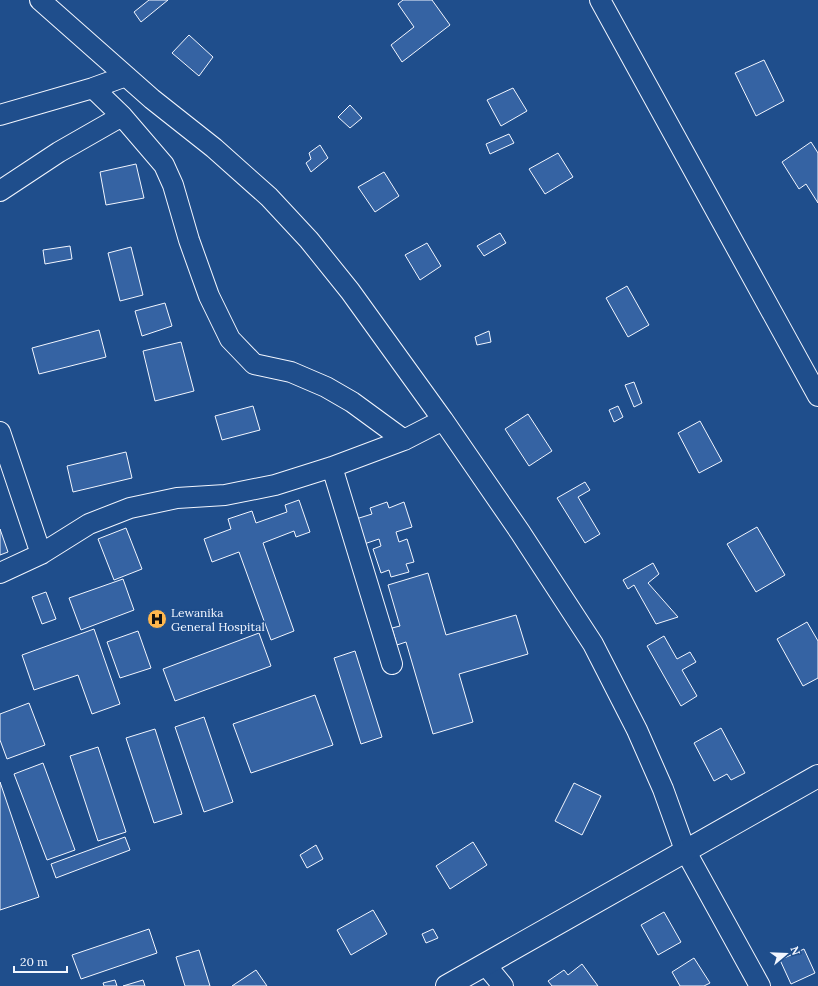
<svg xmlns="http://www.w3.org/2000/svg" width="818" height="986" viewBox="0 0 818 986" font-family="Lora,serif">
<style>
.building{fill:#3563a3;stroke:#f2f6ff}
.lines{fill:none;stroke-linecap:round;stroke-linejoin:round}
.minor-casing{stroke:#f2f6ff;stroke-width:22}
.major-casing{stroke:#f2f6ff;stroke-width:24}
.minor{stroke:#1f4e8c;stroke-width:20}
.major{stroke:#1f4e8c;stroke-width:22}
.labels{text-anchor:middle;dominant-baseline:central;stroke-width:3;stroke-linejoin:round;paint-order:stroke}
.poi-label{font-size:12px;fill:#f2f6ff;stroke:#1f4e8c;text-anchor:start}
</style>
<rect width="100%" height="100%" fill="#1f4e8c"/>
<path class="building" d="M149,0H168L141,22L134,12Z
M403,0H432L450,25L402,62L391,45L414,27L398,4Z
M189,35L213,57L199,76L172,53Z
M764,60L784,101L756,116L735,73Z
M513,88L527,111L501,126L487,100Z
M350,105L362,118L350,128L338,117Z
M509,134L514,143L490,154L486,144Z
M811,142L818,153V203L806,184L799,189L782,162Z
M320,145L328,158L311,172L306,163L311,159L309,153Z
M558,153L573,177L545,194L529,169Z
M136,164L144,198L106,205L100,172Z
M384,172L399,196L375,212L358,187Z
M500,233L506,243L484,256L477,246Z
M427,243L441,266L420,280L405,255Z
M70,246L72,259L45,264L43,250Z
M131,247L143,295L120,301L108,253Z
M627,286L649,325L628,337L606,298Z
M165,303L172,326L142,336L135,311Z
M99,330L106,357L39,374L32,348Z
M489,331L491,342L477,345L475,337Z
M181,342L194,391L155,401L143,351Z
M634,382L642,403L634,407L625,385Z
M253,406L260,430L222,440L215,416Z
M618,406L623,417L614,422L609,410Z
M528,414L552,451L529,466L505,429Z
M700,421L722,461L699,473L678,433Z
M126,452L132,478L73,492L67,466Z
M585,482L590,490L578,497L600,534L585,543L557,498Z
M299,500L310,532L296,537L294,531L263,543L294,631L271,640L239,552L212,562L204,539L231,529L228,519L252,511L256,523L287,512L285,505Z
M387,502L389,508L404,502L412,527L396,532L399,542L407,539L414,562L406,564L409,572L391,577L389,570L381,573L373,549L381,546L379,539L364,544L356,519L372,514L370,508Z
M757,527L785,575L756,592L727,544Z
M126,528L142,569L114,580L98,539Z
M0,529L8,552L0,555Z
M653,563L659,574L648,583L678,617L656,624L634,585L628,589L623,580Z
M428,573L446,635L516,615L528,654L459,674L473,722L433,734L406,642L397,645L392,628L400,626L388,585Z
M123,579L134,610L81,630L69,598Z
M46,592L56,619L42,624L32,597Z
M807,622L818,641V678L803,686L777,639Z
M94,629L120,704L92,714L78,675L34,690L22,655Z
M138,631L151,668L120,678L107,642Z
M259,633L271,666L175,701L163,669Z
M664,636L677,659L690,652L696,662L682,670L697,696L681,706L647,646Z
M355,651L382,737L361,744L334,658Z
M315,695L333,745L251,773L233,724Z
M29,703L45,745L7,759L0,740V714Z
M204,717L233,802L204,812L175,727Z
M721,728L745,773L731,780L727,774L714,781L694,743Z
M155,729L182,814L154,823L126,738Z
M98,747L126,832L98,841L70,756Z
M43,763L75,850L47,860L14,774Z
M0,782L39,897L0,910Z
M574,783L601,796L582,835L555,821Z
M125,837L130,850L56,878L51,864Z
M473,842L487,865L450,889L436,866Z
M316,845L323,859L307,868L300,855Z
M373,910L387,934L351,955L337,930Z
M664,912L681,942L658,955L641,925Z
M149,929L157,953L81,979L72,955Z
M433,929L438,938L426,943L422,934Z
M804,949L815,973L791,984L780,960Z
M199,950L210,986H185L176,957Z
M694,958L710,983L704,986H680L672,972Z
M582,964L598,986H552L548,981L564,970L568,975Z
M256,970L267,986H232Z
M115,980L117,986H104L103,983Z
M143,980L145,986H123Z"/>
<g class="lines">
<defs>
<path id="minor" d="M40,0L152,99L214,148L269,197L309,240L350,291L443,420L520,532L593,644L637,730L663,789L685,850L760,986
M600,0L818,396
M0,115L93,88L126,76
M122,116L164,165L173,185L189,240L209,296L230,339L254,364L291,372L326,387L352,402L404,440
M0,191L59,152L122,116L93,88
M0,432L41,554
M332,467L392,664
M0,573L41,554L89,524L130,508L177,498L225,495L275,485L332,467L404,440L443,420
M485,964L503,986"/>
<path id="major" d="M447,986L818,776"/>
</defs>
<use href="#minor" class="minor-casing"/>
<use href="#major" class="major-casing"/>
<use href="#minor" class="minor"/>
<use href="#major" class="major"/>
</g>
<defs>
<symbol id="hospital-disc" viewBox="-11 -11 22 22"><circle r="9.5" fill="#ffb74d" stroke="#1f4e8c"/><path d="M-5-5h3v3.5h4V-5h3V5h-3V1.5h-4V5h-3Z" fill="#111"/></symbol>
</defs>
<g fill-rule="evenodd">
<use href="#hospital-disc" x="146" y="608" width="22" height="22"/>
</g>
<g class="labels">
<g class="poi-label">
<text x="171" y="612">Lewanika<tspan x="171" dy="14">General Hospital</tspan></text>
</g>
</g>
<g transform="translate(786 954) rotate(71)" stroke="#1f4e8c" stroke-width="3" paint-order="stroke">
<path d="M0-3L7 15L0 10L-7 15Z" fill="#f2f6ff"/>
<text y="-6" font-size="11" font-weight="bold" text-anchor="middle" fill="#f2f6ff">N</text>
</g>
<path d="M14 966v6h53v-6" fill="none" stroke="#f2f6ff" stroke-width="2"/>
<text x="20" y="966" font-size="12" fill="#f2f6ff" stroke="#1f4e8c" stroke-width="3" paint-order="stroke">20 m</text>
</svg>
